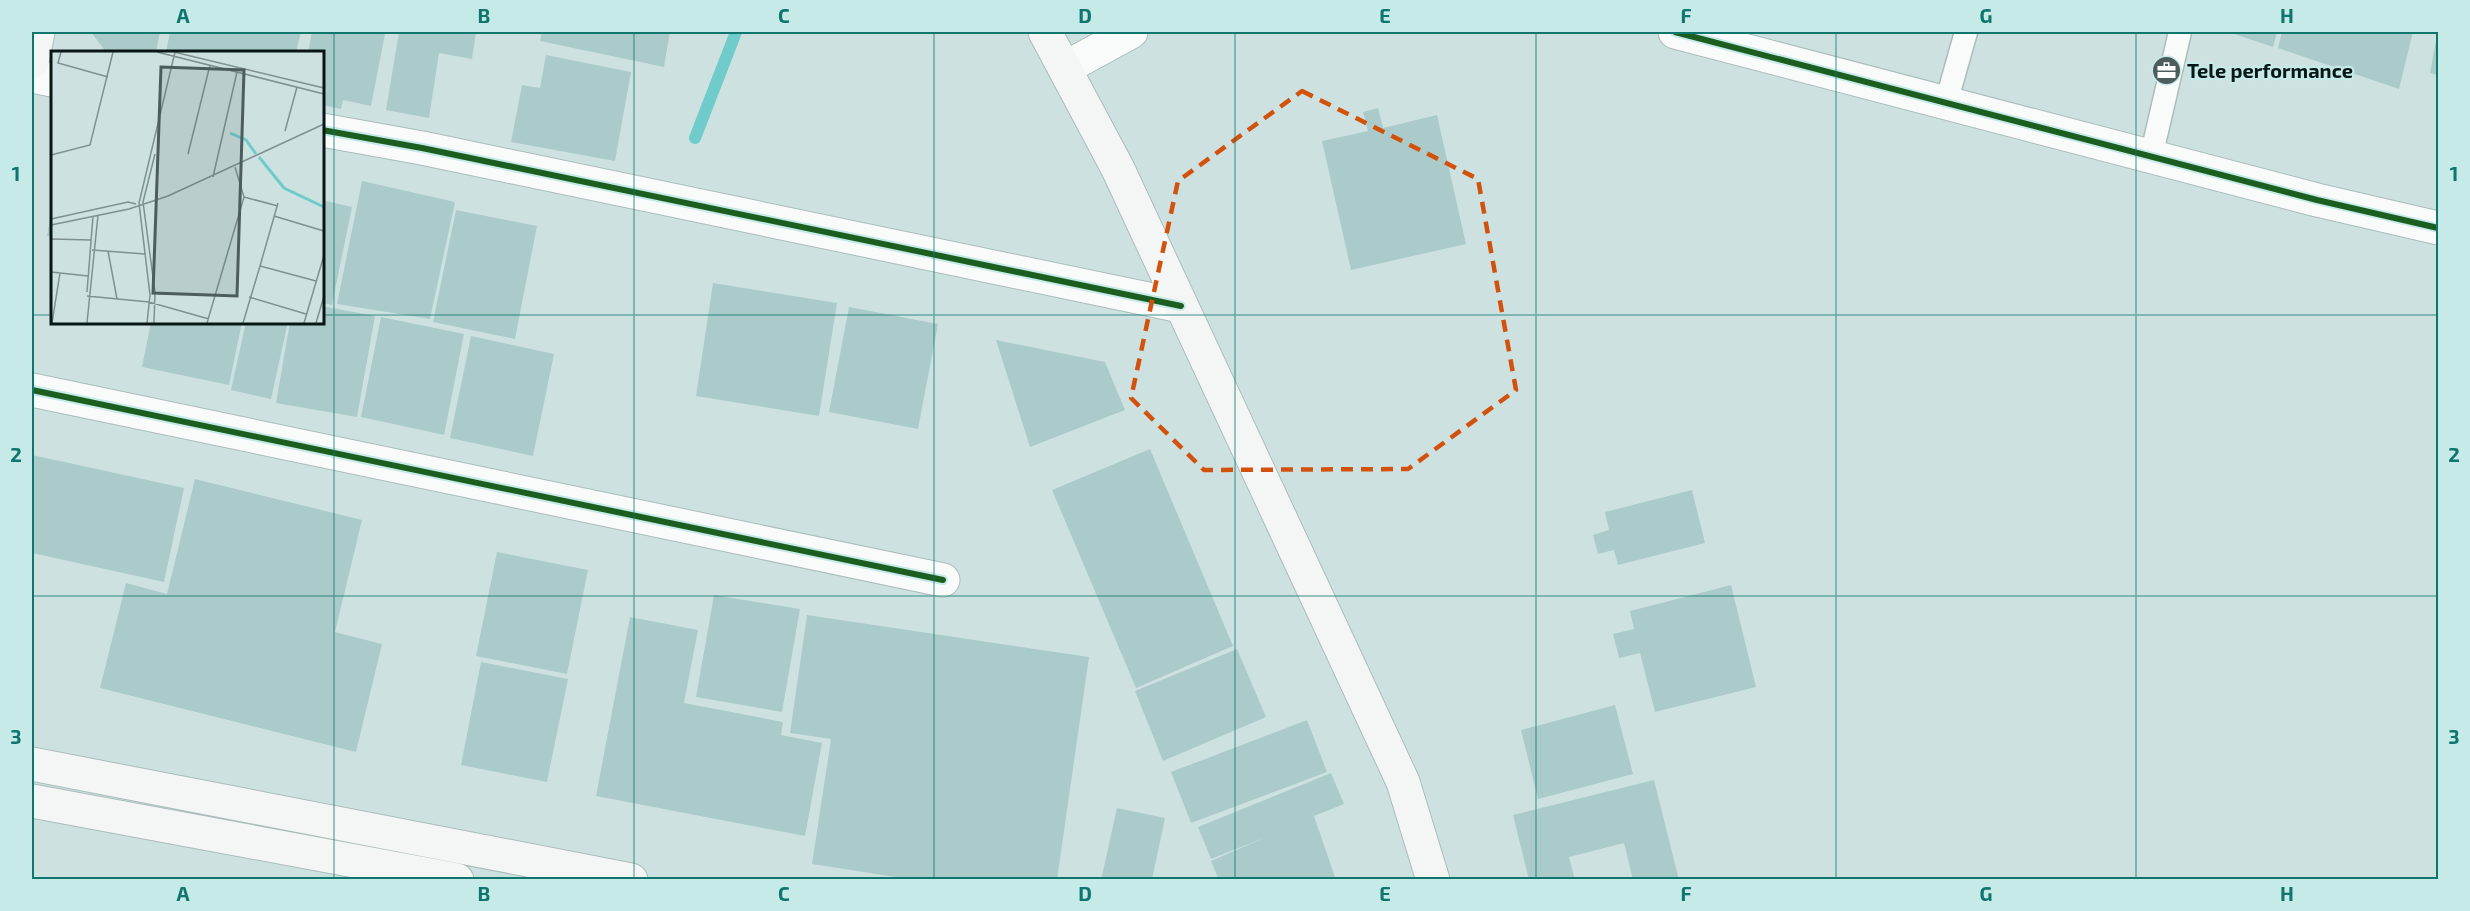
<svg xmlns="http://www.w3.org/2000/svg" width="2470" height="911" viewBox="0 0 2470 911" font-family="'Exo 2',sans-serif">
<style>
.lines{fill:none;stroke-linecap:round;stroke-linejoin:round}
.stream{stroke:#70ccca;stroke-width:12}
.building{fill:#abcbca}
.lane-casing{stroke:#abbcbb;stroke-width:25}
.street-casing{stroke:#abbcbb;stroke-width:35}
.secondary-casing{stroke:#abbcbb;stroke-width:35}
.lane{stroke:#f8fbfa;stroke-width:22}
.street{stroke:#f8fbfa;stroke-width:33}
.secondary{stroke:#f4f6f5;stroke-width:33}
.cycleway-casing{stroke:#c5eae8;stroke-width:10}
.cycleway{stroke:#1b5e20;stroke-width:6}
.marked{fill:none;stroke:#d2520d;stroke-width:4.5;stroke-dasharray:12 8;stroke-linejoin:round}
.grid{fill:none;stroke:#0f766e;stroke-width:1.5;stroke-opacity:0.55}
.labels{text-anchor:middle;dominant-baseline:central;stroke-width:4.5;stroke-linejoin:round;paint-order:stroke}
.poi-label{font-size:20px;font-weight:bold;fill:#081616;stroke:#c5eae8;text-anchor:start}
.inset-river{fill:none;stroke:#70ccca;stroke-width:3}
.inset-road{fill:none;stroke:#7e908f;stroke-width:1.5}
.view{fill:#4d5d5d;fill-opacity:0.15;stroke:#4d5d5d;stroke-width:3}
.inset-edge{fill:none;stroke:#081616;stroke-width:3}
.neatline{fill:none;stroke:#0f766e;stroke-width:2}
.grid-label{font-size:20px;text-anchor:middle;font-weight:bold;fill:#0f766e}
</style>
<rect width="100%" height="100%" fill="#cde2e0"/>
<g class="lines">
<path class="stream" d="M695,138L736,32"/>
</g>
<path class="building" d="M91,32H160L156,52H106Z
M170,32H301L296,52H166Z
M312,32H373L385,34L371,106L343,100L341,109L322,105V52H308Z
M399,32H476L472,59L439,53L429,118L386,110Z
M542,32H670L664,67L540,41Z
M2228,32H2277L2273,47Z
M2282,32H2413L2399,89L2278,48Z
M2437,35H2438V75L2430,73Z
M546,55L631,72L615,161L511,142L522,85L540,88Z
M1378,108L1383,128L1437,115L1466,244L1351,270L1322,141L1368,131L1363,112Z
M362,181L455,202L430,319L337,304Z
M322,200L352,207L332,305L322,303Z
M456,210L537,226L515,339L433,322Z
M51,213H52V237L47,236Z
M713,283L837,303L819,416L696,396Z
M322,306L375,316L357,417L276,403L290,322H322Z
M849,307L938,324L918,429L829,412Z
M381,317L464,334L444,435L361,417Z
M151,322H242L229,385L142,367Z
M246,322H288L271,399L231,390Z
M471,336L554,354L533,456L450,438Z
M996,340L1105,362L1125,410L1030,447Z
M1150,449L1233,646L1136,688L1052,490Z
M32,455L184,488L164,582L32,553Z
M195,479L362,520L335,632L382,644L356,752L100,688L126,583L167,594Z
M1692,490L1705,543L1618,565L1614,550L1598,554L1593,535L1609,530L1605,512Z
M497,552L588,570L567,674L476,656Z
M1731,585L1756,687L1655,712L1640,653L1619,658L1613,634L1634,629L1630,611Z
M714,595L800,609L782,712L696,697Z
M807,615L1089,657L1057,880H915L812,864L831,739L790,733Z
M630,617L698,630L684,703L783,722L781,735L822,743L805,836L596,796Z
M1237,649L1266,717L1163,761L1135,691Z
M481,662L568,679L547,782L461,765Z
M1615,705L1633,774L1538,799L1521,730Z
M1307,720L1327,772L1191,823L1171,772Z
M1331,773L1344,804L1314,816L1336,880H1219L1211,861L1266,837L1211,859L1198,827Z
M1654,780L1679,880H1633L1624,843L1569,857L1575,880H1529L1513,815Z
M1117,808L1165,818L1152,880H1101Z"/>
<g class="lines">
<defs>
<path id="lane" d="M1946,103L1966,32
M2151,157L2180,32"/>
<path id="street" d="M1675,32L2317,200L2438,228
M1065,68L1131,32
M32,76L52,80
M322,130L422,148L1181,306
M32,390L943,580"/>
<path id="secondary" d="M1045,32L1118,169L1403,782L1433,880
M32,62L38,32
M32,764L631,880
M32,801L457,880"/>
</defs>
<use href="#lane" class="lane-casing"/>
<use href="#street" class="street-casing"/>
<use href="#secondary" class="secondary-casing"/>
<use href="#lane" class="lane"/>
<use href="#street" class="street"/>
<use href="#secondary" class="secondary"/>
<defs>
<path id="cycleway" d="M1675,32L2317,200L2438,228
M322,130L422,148L1181,306
M32,390L943,580"/>
</defs>
<use href="#cycleway" class="cycleway-casing"/>
<use href="#cycleway" class="cycleway"/>
</g>
<path class="marked" d="M1302,91L1478,179L1516,390L1408,469L1204,470L1131,398L1178,181Z"/>
<path class="grid" d="M334,32V880M634,32V880M934,32V880M1235,32V880M1536,32V880M1836,32V880M2136,32V880M32,315H52M322,315H2438M32,596H2438"/>
<defs>
<symbol id="office-disc" viewBox="-11 -11 22 22"><circle r="9.5" fill="#4d5d5d" stroke="#c5eae8"/><path d="M-6-3h4V-5.5h4V-3h4V5H-6ZM-1-4.5V-3h2v-1.5ZM-6 0V1H6V0Z" fill="#fff"/></symbol>
</defs>
<g fill-rule="evenodd">
<use href="#office-disc" x="2150" y="54" width="33" height="33"/>
</g>
<g class="labels">
<g class="poi-label">
<text x="2187" y="70">Tele performance</text>
</g>
</g>
<g transform="translate(51 51)">
<rect width="273" height="273" fill="#cde2e0"/>
<path class="inset-river" d="M179,82L195,89L205,103M208,106L233,137L273,156"/>
<path class="inset-road" d="M10,1L7,12L57,26M106,1L273,43M123,1L273,37M234,80L246,36M137,103L159,14M0,104L39,94L62,1M162,126L186,21M193,146L227,155M227,152L209,215L265,230M223,165L273,180M0,168L77,151L85,153M0,174L78,158L117,145L273,73M0,188L40,189M41,199L94,203M57,200L66,248M0,221L37,225M36,241L42,165M36,245L98,251L158,268M198,246L255,263M1,272L9,222M36,272L47,164M96,272L99,244L88,152L124,1M103,272L104,241L92,151L104,103M156,272L193,146L184,116M192,272L209,215M253,272L273,204M265,272L273,245"/>
<path class="view" d="M110,16L193,19L186,245L102,242Z"/>
<rect width="273" height="273" class="inset-edge"/>
</g>
<rect width="2470" height="911" fill="none" stroke="#c5eae8" stroke-width="66"/>
<rect x="33" y="33" width="2404" height="845" class="neatline"/>
<g class="grid-label">
<text x="183" y="23">A</text>
<text x="484" y="23">B</text>
<text x="784" y="23">C</text>
<text x="1085" y="23">D</text>
<text x="1385" y="23">E</text>
<text x="1686" y="23">F</text>
<text x="1986" y="23">G</text>
<text x="2287" y="23">H</text>
<text x="16" y="181">1</text>
<text x="2454" y="181">1</text>
<text x="16" y="462">2</text>
<text x="2454" y="462">2</text>
<text x="16" y="744">3</text>
<text x="2454" y="744">3</text>
<text x="183" y="901">A</text>
<text x="484" y="901">B</text>
<text x="784" y="901">C</text>
<text x="1085" y="901">D</text>
<text x="1385" y="901">E</text>
<text x="1686" y="901">F</text>
<text x="1986" y="901">G</text>
<text x="2287" y="901">H</text>
</g>
</svg>
